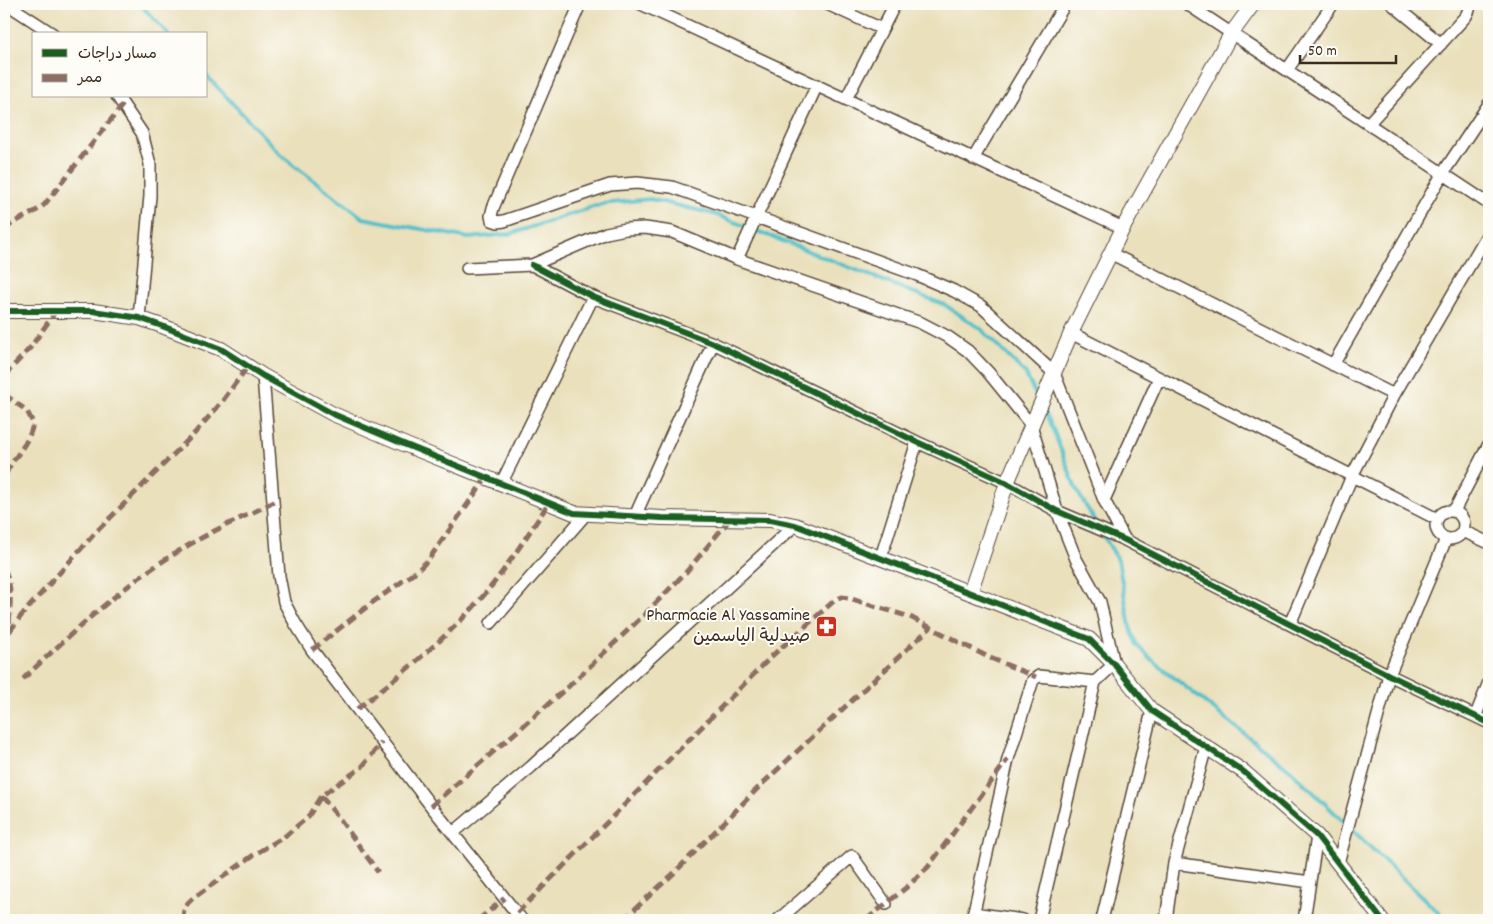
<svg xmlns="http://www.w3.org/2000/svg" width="1493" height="924" viewBox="0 0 1493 924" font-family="Dekko,'Playpen Sans Arabic',sans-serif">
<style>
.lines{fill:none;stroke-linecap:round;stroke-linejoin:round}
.stream{stroke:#52c0c9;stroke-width:4}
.minor-casing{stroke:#554536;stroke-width:14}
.tertiary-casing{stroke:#554536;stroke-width:16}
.minor{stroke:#fff;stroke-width:11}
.tertiary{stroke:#fff;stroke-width:14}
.quiet{stroke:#8d6e63;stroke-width:5;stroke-dasharray:10 5;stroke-linecap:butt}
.cycleway-casing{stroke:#fdfcf7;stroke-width:9}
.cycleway{stroke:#1b5e20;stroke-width:6}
.labels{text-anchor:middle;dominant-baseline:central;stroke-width:4;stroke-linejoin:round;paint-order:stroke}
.poi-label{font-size:18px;fill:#3b2a1e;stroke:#fdfcf7;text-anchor:end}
</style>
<rect width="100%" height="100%" fill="#fdfcf7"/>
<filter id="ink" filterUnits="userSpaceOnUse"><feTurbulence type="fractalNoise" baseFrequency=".02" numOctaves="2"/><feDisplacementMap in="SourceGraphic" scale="10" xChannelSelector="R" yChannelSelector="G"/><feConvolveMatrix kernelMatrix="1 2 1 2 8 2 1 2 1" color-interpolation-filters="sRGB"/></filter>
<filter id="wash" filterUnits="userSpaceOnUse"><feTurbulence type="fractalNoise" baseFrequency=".0096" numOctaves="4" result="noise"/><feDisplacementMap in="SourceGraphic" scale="20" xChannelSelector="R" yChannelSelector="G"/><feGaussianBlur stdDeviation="1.12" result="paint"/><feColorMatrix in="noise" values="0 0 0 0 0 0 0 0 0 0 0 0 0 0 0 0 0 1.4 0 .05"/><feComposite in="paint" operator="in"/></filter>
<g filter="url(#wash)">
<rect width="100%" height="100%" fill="#eae0bc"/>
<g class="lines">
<path class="stream" d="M140,4L168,34
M206,75L282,156L363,218L469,238L510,234L602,204L650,199L714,214L945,305L981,329L1025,373L1038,399
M1043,409L1051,424L1076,489L1097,525
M1102,533L1118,560L1130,627L1137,645L1153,661L1289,769L1441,915L1457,920"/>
</g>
</g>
<g filter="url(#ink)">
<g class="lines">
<defs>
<path id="minor" d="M7,4L53,34
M580,4L493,208L491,216L492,220L498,222L504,221L610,185L637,183L672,187L756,217L917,275L954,291L981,306L1054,373L1104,500L1125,540
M641,4L1123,228
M827,4L882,29
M1187,4L1489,204
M1392,4L1441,44
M1287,70L1333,4
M117,96L142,133L150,164V196L139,318
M846,99L895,4
M1368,124L1466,16L1469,10L1470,4
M973,159L1065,4
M1110,253L1394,395
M737,259L817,85
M532,265L593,297L713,343L917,442L1007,483L1057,511L1125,540L1389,675L1489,723
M467,268L532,265L606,233L626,229L645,228L672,232L737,259L921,323L948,337L968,351L988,372L1031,425L1057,511L1076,559L1100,602L1114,664L1095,682L1039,676L1033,680L1008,759L972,920
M1071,333L1437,519
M1333,365L1443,173L1489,104
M263,376L279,576L284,602L295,623L312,650L431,806L522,920
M501,484L593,297
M1104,500L1159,378
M1436 525a14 14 0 1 1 28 0a14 14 0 1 1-28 0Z
M1454,511L1489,444
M635,516L713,343
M1463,531L1489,543
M881,557L917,442
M491,623L586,514
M1290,624L1352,476L1394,395L1489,232
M1476,715L1489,682
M453,833L531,767L795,525
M1174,863L1310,882
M1338,863L1389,675L1446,539
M973,913L1023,920
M778,920L852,856L886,904
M1039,920L1095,682
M1102,920L1152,711
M1166,920L1174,863L1206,747
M1304,920L1317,836"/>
<path id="tertiary" d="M4,311H93L139,318L162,326L221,349L263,376L333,414L406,445L574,513L662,518L770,520L795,525L1089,639L1114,664L1152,711L1244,772L1317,836L1382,920
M970,593L1007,483L1071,333L1123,228L1231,34L1253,4"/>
</defs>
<use href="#minor" class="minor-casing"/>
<use href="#tertiary" class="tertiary-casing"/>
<use href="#minor" class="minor"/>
<use href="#tertiary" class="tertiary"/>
<path class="quiet" d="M4,230C17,218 32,216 45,204L124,103
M4,376L30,348L56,311
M4,394L27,411L33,423C30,444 11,459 4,478
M4,569C14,587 9,611 9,631
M4,646L9,632L21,616L96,532L193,435L221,403L248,366
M312,650L373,602L417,571L429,559L486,478
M23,679C72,633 121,586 179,551C209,532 242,518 274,502
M357,709C394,680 432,650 465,616C498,583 523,541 549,503
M321,796L339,818L378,872
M431,806L569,686L645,614L687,571L731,518
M517,913L773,655L835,600L842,597L848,598L910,617L988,657L1036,677
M184,920C182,911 185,905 192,899L255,854L284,837L308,817L321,796L362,767L382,742
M478,920L505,898
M623,920L673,874L762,784L931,627
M866,920L908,886L928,867L1008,759"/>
<defs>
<path id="cycleway" d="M532,265L593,297L713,343L917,442L1007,483L1057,511L1125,540L1389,675L1489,723
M4,311H93L139,318L162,326L221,349L263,376L333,414L406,445L574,513L662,518L770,520L795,525L1089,639L1114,664L1152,711L1244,772L1317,836L1382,920"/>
</defs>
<use href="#cycleway" class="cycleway-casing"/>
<use href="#cycleway" class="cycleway"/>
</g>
</g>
<defs>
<symbol id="pharmacy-square" viewBox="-11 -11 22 22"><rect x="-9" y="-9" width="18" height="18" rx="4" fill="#c8321e" stroke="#fdfcf7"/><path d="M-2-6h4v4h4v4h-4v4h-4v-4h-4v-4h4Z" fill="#fff"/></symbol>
</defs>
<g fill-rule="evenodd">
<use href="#pharmacy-square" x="814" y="614" width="25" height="25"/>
</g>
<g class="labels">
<g class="poi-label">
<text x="810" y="616">Pharmacie Al Yassamine<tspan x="810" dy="21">صيدلية الياسمين</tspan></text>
</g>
</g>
<rect width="1493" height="924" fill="none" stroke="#fdfcf7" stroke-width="20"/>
<rect x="32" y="32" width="175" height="65" fill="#fdfcf7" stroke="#afa8a0"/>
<rect x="42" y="49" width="25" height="8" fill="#1b5e20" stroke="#afa8a0"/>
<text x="78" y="58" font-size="15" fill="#3b2a1e">مسار دراجات</text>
<rect x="42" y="74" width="25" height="8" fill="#8d6e63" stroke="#afa8a0"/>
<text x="78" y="82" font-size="15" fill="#3b2a1e">ممر</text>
<path d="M1300 55v8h96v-8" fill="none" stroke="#3b2a1e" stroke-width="2.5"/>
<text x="1308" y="55" font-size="15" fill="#3b2a1e" stroke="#fdfcf7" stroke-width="4" paint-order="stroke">50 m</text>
</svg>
